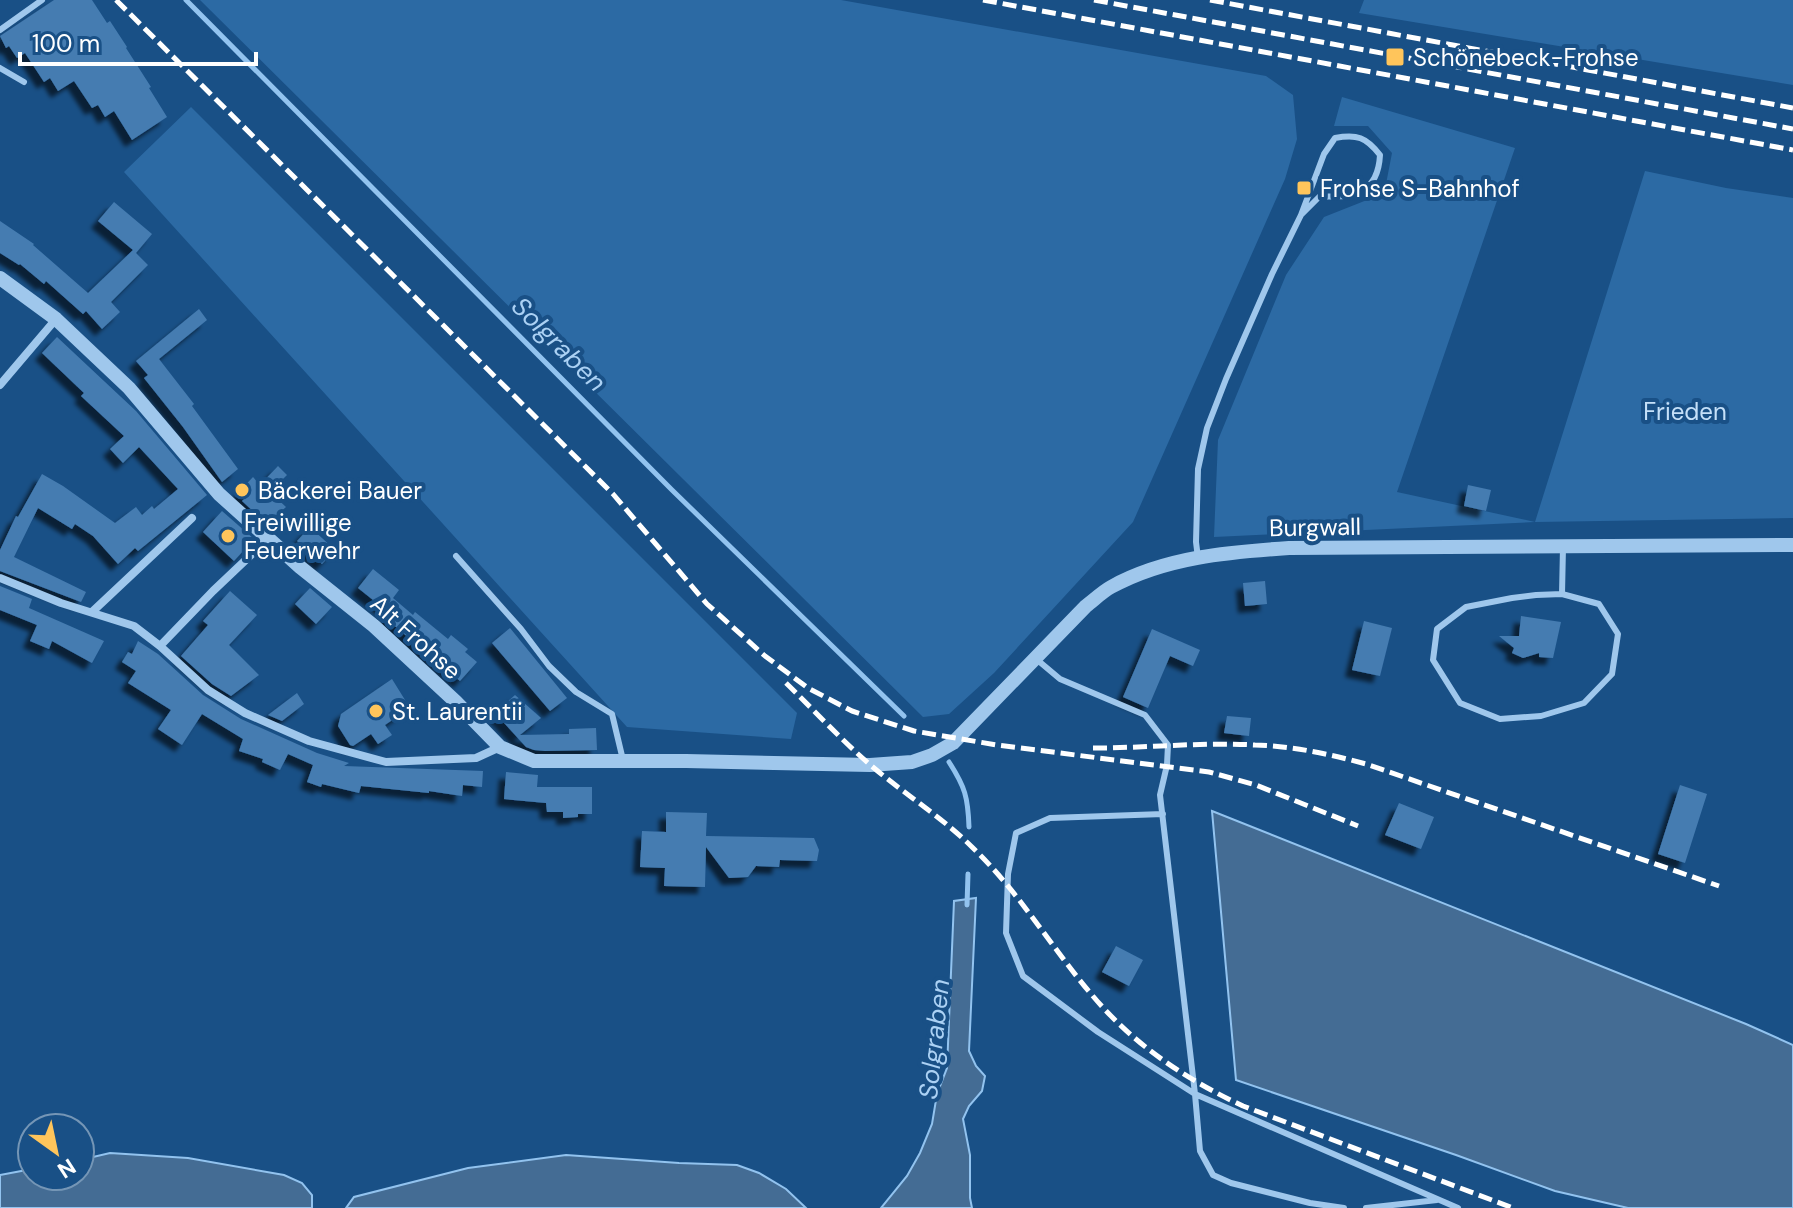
<svg xmlns="http://www.w3.org/2000/svg" width="1793" height="1208" viewBox="0 0 1793 1208" font-family="'DM Sans',sans-serif">
<style>
.green{fill:#2c6aa4}
.water{fill:#446c94;stroke:#92c3ef;stroke-width:2}
.lines{fill:none;stroke-linecap:round;stroke-linejoin:round}
.stream{stroke:#92c3ef;stroke-width:5}
.building{fill:#457cb1;filter:url(#shadow)}
.service{stroke:#9fc7ec;stroke-width:6}
.minor{stroke:#9fc7ec;stroke-width:8}
.tertiary{stroke:#9fc7ec;stroke-width:14}
.rail{stroke:#fff;stroke-width:5;stroke-dasharray:14 6;stroke-linecap:butt}
.poi-dot{fill:#ffc55b;stroke:#195086;stroke-width:3}
.labels{text-anchor:middle;dominant-baseline:central;stroke-width:8;stroke-linejoin:round;paint-order:stroke}
.poi-label{font-size:24px;fill:#fff;stroke:#195086;text-anchor:start}
.park-label{font-size:24px;fill:#c5e0f9;stroke:#195086}
.street-label{font-size:24px;fill:#fff;stroke:#195086}
.water-label{font-size:26px;font-style:italic;fill:#abd1f4;stroke:#195086}
</style>
<defs>
<filter id="shadow"><feDropShadow dx="-7" dy="7" stdDeviation="2" flood-color="#0009"/></filter>
</defs>
<rect width="100%" height="100%" fill="#195086"/>
<path class="green" d="M200,0H841L1266,76L1293,95L1297,139L1285,179L1133,522L994,673L949,714L923,717Z
M1364,0H1793V85L1359,13Z
M1342,97L1515,148L1397,492L1535,522L1645,171L1726,188L1793,198V518L1535,522L1214,537L1218,440L1286,275L1324,217L1372,198L1386,184L1392,153L1368,126H1334Z
M191,107L797,713L791,739L627,727L124,172Z"/>
<path class="water" d="M1212,811L1746,1024L1793,1045V1208H1628L1555,1191L1456,1155L1236,1080Z
M976,898L969,1051L976,1066L985,1076L982,1091L969,1106L963,1119L970,1155V1198L972,1208H881L907,1176L920,1153L932,1124L937,1094L947,1068L954,901Z
M110,1153L188,1158L284,1175L302,1183L312,1195V1208H0V1175L32,1169V1176H80V1160Z
M566,1155L679,1163L737,1165L759,1173L786,1189L806,1208H346L354,1197L468,1168Z"/>
<g class="lines">
<path class="stream" d="M186,0L672,490L904,716
M949,762C965,787 968,797 969,827
M967,905L968,874"/>
</g>
<path class="building" d="M54,0H92L107,23L110,21L127,47L126,48L151,87L149,88L167,117L132,140L114,111L105,117L98,105L92,108L74,81L58,91L50,78L44,82L25,53L17,58L9,46L6,48L0,36Z
M114,202L152,234L136,253L148,265L111,302L120,312L102,329L86,311L83,314L46,281L44,284L20,264L19,265L0,253V221L34,244L33,245L88,293L133,250L98,221Z
M199,309L207,320L159,359L194,404L192,406L238,469L222,482L183,427L144,378L148,375L136,361Z
M57,337L136,411L207,495L138,551L135,548L118,564L93,536L75,524L72,529L38,508L14,557L86,592L81,602L0,571V550L16,516L18,517L42,474L63,486L115,523L136,507L142,515L152,506L154,509L178,489L139,447L123,463L110,449L124,436L81,396L84,393L42,353Z
M278,466L287,475L270,492L286,507L267,524L242,501L244,499L238,493L253,477L260,485Z
M1468,485L1491,490L1486,511L1464,506Z
M222,511L254,539L234,561L203,532Z
M310,527L335,550L322,564L297,541Z
M373,569L399,590L393,598L413,615L415,612L448,639L451,635L468,649L465,652L477,662L460,681L384,617L388,612L358,588Z
M1265,581L1267,604L1245,606L1243,583Z
M0,586L32,599L29,608L104,641L92,663L52,641L49,649L30,641L37,625L0,610Z
M310,588L332,607L316,624L295,604Z
M230,591L257,615L229,645L259,675L231,696L212,684L181,656L208,625L203,621Z
M1521,616L1561,622L1553,658L1539,657V653L1523,658L1512,653L1514,648L1499,636H1519Z
M1364,621L1392,628L1380,676L1352,670Z
M510,628L567,698L550,711L492,643Z
M1152,629L1200,650L1193,666L1170,656L1148,708L1123,697Z
M138,641L158,654L203,695L241,719L317,753L349,763L344,766L483,771L482,787L463,785L462,796L429,791V793L361,786L359,793L322,784L321,787L307,782L313,765L288,754L280,770L262,762L263,759L239,751L243,739L202,714L182,745L158,729L171,710L128,683L136,671L122,662L128,652L132,654Z
M392,679L410,708L385,725L392,735L378,744L371,734L353,746L350,745L338,726L341,714Z
M297,693L304,704L282,721L268,715Z
M515,695L541,718L520,735L569,734V729L596,728L597,750L545,751L534,750L526,747L495,713Z
M1227,716L1251,718L1249,736L1224,733Z
M506,772L538,775L537,787H592V814H578V817L563,818V812H547L546,803L504,799Z
M1680,785L1707,794L1685,863L1658,854Z
M1399,803L1434,817L1421,849L1385,835Z
M666,812L707,813L706,836L814,838L819,850L817,861L780,860L779,867L756,866L748,877L729,878L706,847L705,887L664,886L665,868L640,867L642,831L666,832Z
M1116,946L1143,960L1129,986L1102,972Z"/>
<g class="lines">
<path class="service" d="M0,30L42,0
M0,68L24,82
M456,556L521,629L549,666L576,692L612,714L623,760
M1198,558L1196,542L1198,469L1207,428L1226,379L1272,274L1301,215L1320,196C1354,199 1378,193 1380,155C1366,137 1357,134 1335,138L1324,154L1301,215
M1562,594L1599,604L1618,634L1612,674L1584,703L1541,716L1500,719L1460,703L1433,660L1437,629L1466,607L1512,598L1536,595L1562,594L1563,547
M1035,658L1060,679L1145,715L1168,745L1167,765L1160,795L1195,1094L1200,1151L1213,1175L1231,1183L1310,1203L1344,1208
M1163,814L1050,818L1016,833L1008,874L1006,933L1023,976L1098,1032L1195,1094L1458,1208
M1366,1208L1437,1200"/>
<path class="minor" d="M0,385L56,319
M0,578L61,603L134,626L160,646L208,690L245,713L309,741L386,762L476,758L500,747
M92,612L192,518
M160,646L213,591L268,539"/>
<path class="tertiary" d="M0,278L56,319L129,388L219,494L300,567L374,626L456,702L500,747L534,761H686L870,765L912,762L932,755L953,743L1086,606C1094,600 1102,592 1111,587C1165,557 1229,552 1289,548L1793,545"/>
<path class="rail" d="M116,0L613,494L707,604L765,656L808,688L852,711L914,731L997,745L1209,772L1256,785L1358,826
M983,0L1793,150
M1094,0L1793,129
M1210,0L1793,108
M786,683C815,711 843,742 874,768C906,795 943,818 973,848C1019,892 1051,947 1092,995C1133,1044 1185,1079 1243,1106L1513,1208
M1093,748C1147,748 1201,742 1255,745C1293,746 1329,754 1366,764L1719,886"/>
</g>
<g class="poi-dot">
<rect x="1385" y="47" width="20" height="20" rx="4"/>
<rect x="1296" y="180" width="16" height="16" rx="4"/>
<circle cx="242" cy="490" r="8"/>
<circle cx="228" cy="536" r="8"/>
<circle cx="376" cy="711" r="8"/>
</g>
<g class="labels">
<g class="poi-label">
<text x="1413" y="57">Schönebeck-Frohse</text>
<text x="1320" y="188">Frohse S-Bahnhof</text>
<text x="258" y="490">Bäckerei Bauer</text>
<text x="244" y="522">Freiwillige<tspan x="244" dy="28">Feuerwehr</tspan></text>
<text x="392" y="711">St. Laurentii</text>
</g>
<g class="park-label">
<text x="1685" y="411">Frieden</text>
</g>
<g class="street-label">
<text transform="translate(1315 527) rotate(-1)">Burgwall</text>
<text transform="translate(416 637) rotate(42)">Alt Frohse</text>
</g>
<g class="water-label">
<text transform="translate(559 344) rotate(45)">Solgraben</text>
<text transform="translate(934 1039) rotate(-84)">Solgraben</text>
</g>
</g>
<g transform="translate(56 1152) rotate(147)"><circle r="38" fill="#195086" stroke="#7596b6" stroke-width="2"/>
<path d="M0-6L14 30L0 20L-14 30Z" fill="#ffc55b"/>
<text y="-12" font-size="22" font-weight="bold" text-anchor="middle" fill="#ffffff">N</text>
</g>
<path d="M20 52v12h236v-12" fill="none" stroke="#ffffff" stroke-width="4"/>
<text x="32" y="52" font-size="24" fill="#ffffff" stroke="#195086" stroke-width="6" paint-order="stroke">100 m</text>
</svg>
